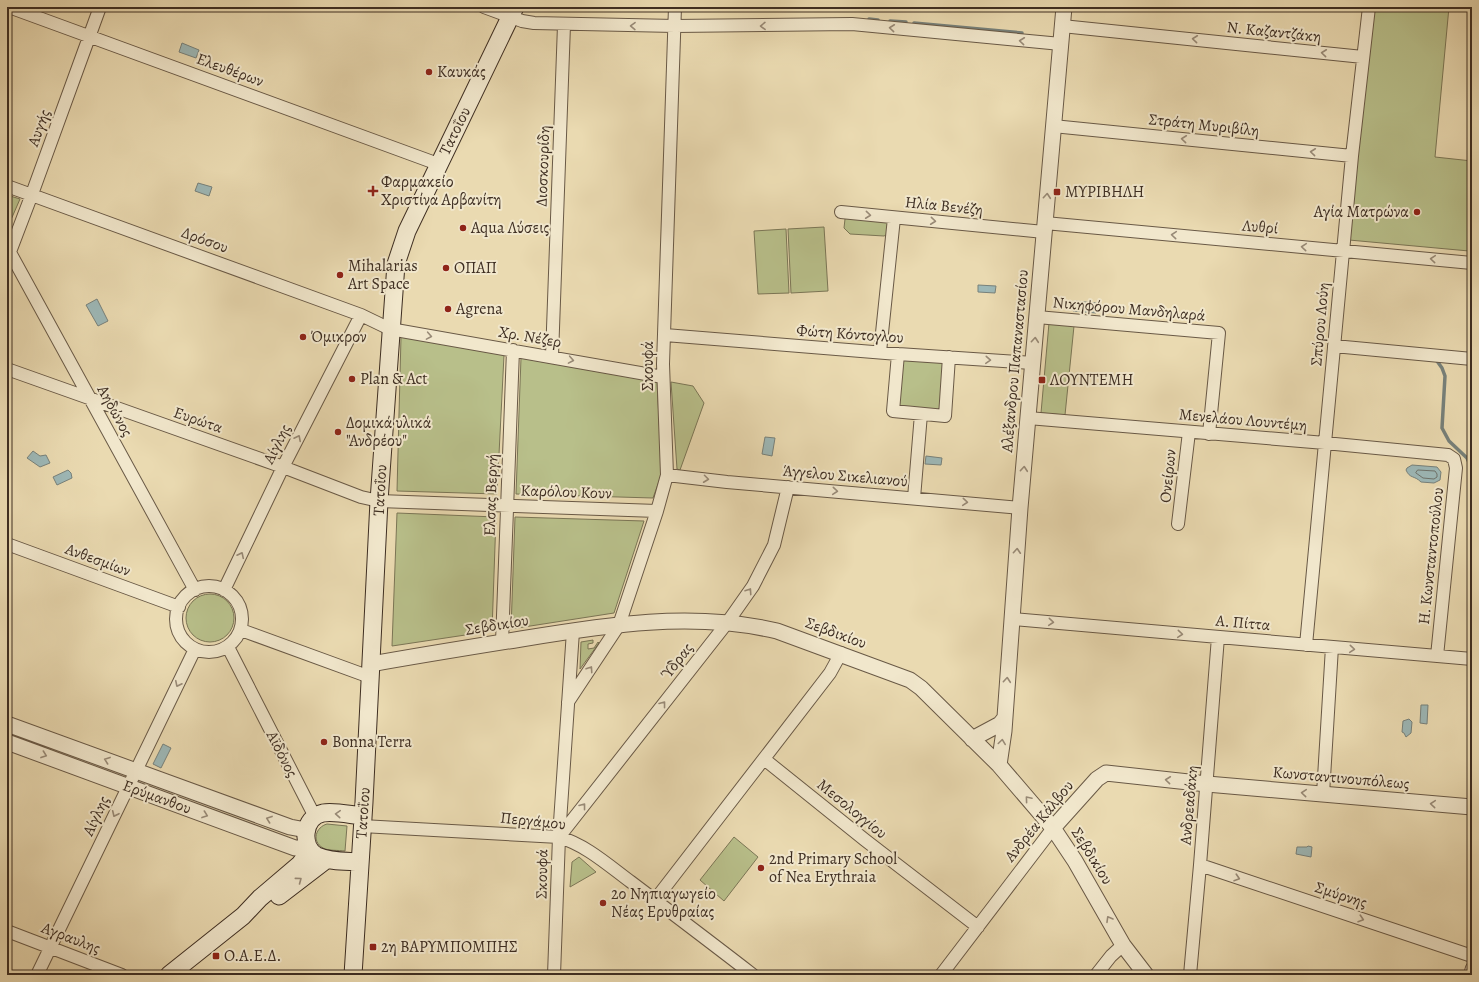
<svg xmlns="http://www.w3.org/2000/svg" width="1479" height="982" viewBox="0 0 1479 982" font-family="Alegreya,serif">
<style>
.green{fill:#b8bf8a;stroke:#7b7656}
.water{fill:#9db8b7;stroke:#77817b}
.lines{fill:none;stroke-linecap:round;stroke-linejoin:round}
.shore{stroke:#6e736c;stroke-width:1}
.stream{stroke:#77817b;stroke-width:3.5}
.minor-casing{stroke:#695946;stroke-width:14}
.tertiary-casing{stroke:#695946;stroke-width:17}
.secondary-casing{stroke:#3e2e22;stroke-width:19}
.minor{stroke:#f1e7cc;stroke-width:12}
.tertiary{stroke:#f1e7cc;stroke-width:15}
.secondary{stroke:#f1e7cc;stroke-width:17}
.oneway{stroke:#988a77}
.poi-dot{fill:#8f2418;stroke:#f1e7cc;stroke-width:1.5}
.labels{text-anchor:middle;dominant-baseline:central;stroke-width:4;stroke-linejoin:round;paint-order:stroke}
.street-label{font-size:16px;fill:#3e2e22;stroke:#f1e7cc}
.poi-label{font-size:16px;fill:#3e2e22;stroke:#f1e7cc;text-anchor:start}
</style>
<rect width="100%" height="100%" fill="#eadab1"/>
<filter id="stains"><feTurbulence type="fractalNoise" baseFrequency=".005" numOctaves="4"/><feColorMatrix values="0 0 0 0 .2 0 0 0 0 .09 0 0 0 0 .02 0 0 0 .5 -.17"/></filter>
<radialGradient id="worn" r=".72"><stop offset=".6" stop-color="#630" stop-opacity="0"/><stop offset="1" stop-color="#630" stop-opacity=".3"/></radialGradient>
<path class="green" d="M1373,7H1449L1435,157L1472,161V208L1469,251L1349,240Z
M7,195L20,199L10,222L7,216Z
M846,218L889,222L890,233L884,236L850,234L844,228L845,219Z
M824,227L828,291L791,293L788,229Z
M786,229L789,293L758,294L754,231Z
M1049,323L1074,326L1065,415L1041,413Z
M401,337L504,355L497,494L397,491Z
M521,358L657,382L662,473L653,498L516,494Z
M901,360L944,363L941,412L897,409Z
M671,382L693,386L704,403L680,470L677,469Z
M397,513L496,517L492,631L392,646Z
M515,517L644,521L614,613L511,629Z
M186 618a24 24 0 1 1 48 0a24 24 0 1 1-48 0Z
M593,640V643L588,644V649L594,648L598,642L599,643L580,669L581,642Z
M327,824L347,826L345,851C338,850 328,851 323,848C311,841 316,827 327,824Z
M734,837L758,857L724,901L700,880Z
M579,857L596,872L570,887L572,862Z"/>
<path class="water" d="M182,43L199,50L196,58L179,52Z
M198,183L212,187L209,196L195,191Z
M978,285L996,286L995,293L978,292Z
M97,299L108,321L98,326L86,305Z
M1074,301L1097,303L1096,313L1073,311Z
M765,437L775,438L772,456L762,454Z
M33,451L40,456L46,455L50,463L40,467L27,458Z
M926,456L942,458L941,465L925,464Z
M1412,465L1437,467L1441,472L1440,480L1434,483L1421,482C1414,475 1410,479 1406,470L1407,468Z
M68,470L71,473L72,478L57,485L53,477Z
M1421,705H1428L1427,724L1420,723Z
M1409,719L1412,722L1411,733L1406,737L1404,733L1402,732L1403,721Z
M163,744L171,748L161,768L153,764Z
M1308,846L1312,847L1311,857L1296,854L1297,847H1307Z"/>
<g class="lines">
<path class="shore" d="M1418,470L1435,471L1437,474V477L1434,479L1423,478L1416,473Z"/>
<path class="stream" d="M844,9V7
M869,19L878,20
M890,21L906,22
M914,23L1022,33
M1437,361L1442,368L1445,376L1442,428L1449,441L1467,458L1472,469"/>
<defs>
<path id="minor" d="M9,7L438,164
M484,7L522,21L534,23L675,26L852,24L1061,44
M1062,26L1363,57
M1053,126L1352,156
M7,186L361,315L390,329L663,377
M841,212L1044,232
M1045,223L1472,263
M7,247L195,590
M8,257L32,194L100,7
M1037,317L1219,333L1209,434
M665,335L898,354L1033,363
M1334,346L1472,359
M880,352L894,218
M898,354L893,411L945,416L949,357
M552,356L564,25
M7,369L283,467L361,497L379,501L657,511
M1028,418L1325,443L1448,455L1454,459L1456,468L1437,656
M667,475L727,482L1020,508
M914,498L921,414
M1178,524L1189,432
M7,544L179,607
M176 619a33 33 0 1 1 66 0a33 33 0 1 1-66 0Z
M224,590L283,467L361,315
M1012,619L1472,659
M241,630L370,677
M502,642L513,350
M1306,645L1352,156L1369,7
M228,647L315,817
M568,702L619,625L657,511L667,475L663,364L675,7
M764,759L865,840L978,927
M1323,794L1332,647
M362,826L559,837C586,845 608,865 631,882C672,913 713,944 753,975
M559,837L727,623L753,586L774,545L788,487
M1200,865L1472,956
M655,900L830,673L841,653
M7,931L122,975
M37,975L195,649
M554,975L559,837L573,631
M941,975L1053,828
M1096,975L1111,956L1123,945
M1190,975L1200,865L1218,637
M1470,975L1472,968"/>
<path id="tertiary" d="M371,664C421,655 471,647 521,639C606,625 692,611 777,631L910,680L921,688L999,765L1053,828L1075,861L1123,945L1146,975
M7,724L290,827L306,830
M972,739L1000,724L1004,719
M7,742L295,848H309
M999,765L1004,731L1020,508L1064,7
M1053,828L1097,779L1106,773L1207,784L1472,807"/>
<path id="secondary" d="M360,862C346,861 330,862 317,856C300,847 303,817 323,813C335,811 351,815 363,816
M279,896L326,860
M169,975L243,916L260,898L300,864L305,857L309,848
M353,975L364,802L379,501L396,264L407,231L515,7"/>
</defs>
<use href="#minor" class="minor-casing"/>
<use href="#tertiary" class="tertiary-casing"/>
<use href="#secondary" class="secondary-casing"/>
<use href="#minor" class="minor"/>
<use href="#tertiary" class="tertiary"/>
<use href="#secondary" class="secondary"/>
</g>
<defs><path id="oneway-chevron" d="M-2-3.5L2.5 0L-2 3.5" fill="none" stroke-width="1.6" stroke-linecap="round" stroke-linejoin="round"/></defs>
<g class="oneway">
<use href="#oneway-chevron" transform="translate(633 26) rotate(-179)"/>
<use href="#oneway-chevron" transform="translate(763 26) rotate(179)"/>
<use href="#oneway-chevron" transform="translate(892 28) rotate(-174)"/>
<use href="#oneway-chevron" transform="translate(1195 39) rotate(-174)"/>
<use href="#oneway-chevron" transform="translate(1022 41) rotate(-174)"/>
<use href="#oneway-chevron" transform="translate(1324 53) rotate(-174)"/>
<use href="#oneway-chevron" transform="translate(1184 139) rotate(-174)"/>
<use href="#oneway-chevron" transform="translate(1313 152) rotate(-174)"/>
<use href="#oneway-chevron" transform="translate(1047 196) rotate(-85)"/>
<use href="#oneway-chevron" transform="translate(868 215) rotate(6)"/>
<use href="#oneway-chevron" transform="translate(933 221) rotate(6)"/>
<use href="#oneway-chevron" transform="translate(1174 235) rotate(-175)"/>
<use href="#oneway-chevron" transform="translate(1304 247) rotate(-175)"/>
<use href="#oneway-chevron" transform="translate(1433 259) rotate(-175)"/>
<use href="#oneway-chevron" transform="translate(429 336) rotate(10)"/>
<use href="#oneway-chevron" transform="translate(1035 340) rotate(-85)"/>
<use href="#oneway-chevron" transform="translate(571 360) rotate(10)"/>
<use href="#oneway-chevron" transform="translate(988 360) rotate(4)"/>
<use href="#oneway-chevron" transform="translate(298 438) rotate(-63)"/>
<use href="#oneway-chevron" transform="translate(1024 469) rotate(-85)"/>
<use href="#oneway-chevron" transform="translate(706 479) rotate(7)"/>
<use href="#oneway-chevron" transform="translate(835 491) rotate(5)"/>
<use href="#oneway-chevron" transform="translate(965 502) rotate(5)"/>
<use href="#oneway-chevron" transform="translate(1017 551) rotate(-86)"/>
<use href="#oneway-chevron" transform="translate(241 555) rotate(-64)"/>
<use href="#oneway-chevron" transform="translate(749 591) rotate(-56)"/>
<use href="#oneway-chevron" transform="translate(1051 622) rotate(5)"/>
<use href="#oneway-chevron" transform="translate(1180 634) rotate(5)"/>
<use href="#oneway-chevron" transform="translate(1352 649) rotate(5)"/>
<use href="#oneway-chevron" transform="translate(590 669) rotate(-56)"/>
<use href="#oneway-chevron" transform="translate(1007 680) rotate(-85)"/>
<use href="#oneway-chevron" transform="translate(178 684) rotate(116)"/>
<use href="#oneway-chevron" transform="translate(663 704) rotate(-52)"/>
<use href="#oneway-chevron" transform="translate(1002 742) rotate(-82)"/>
<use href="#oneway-chevron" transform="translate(44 755) rotate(20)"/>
<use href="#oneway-chevron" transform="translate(107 760) rotate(-160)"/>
<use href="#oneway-chevron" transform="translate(1168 780) rotate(-174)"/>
<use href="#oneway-chevron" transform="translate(1304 793) rotate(-175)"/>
<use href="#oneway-chevron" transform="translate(1028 799) rotate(-130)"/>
<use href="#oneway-chevron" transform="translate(1433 804) rotate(-175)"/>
<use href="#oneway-chevron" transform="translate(583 806) rotate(-52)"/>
<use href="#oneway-chevron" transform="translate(115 814) rotate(115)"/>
<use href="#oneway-chevron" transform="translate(338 814) rotate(-176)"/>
<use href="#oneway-chevron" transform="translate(205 815) rotate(20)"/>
<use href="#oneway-chevron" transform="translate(269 819) rotate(-160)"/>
<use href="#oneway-chevron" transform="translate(1237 878) rotate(18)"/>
<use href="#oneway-chevron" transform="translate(299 880) rotate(-37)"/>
<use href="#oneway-chevron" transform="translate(1109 919) rotate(-120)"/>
<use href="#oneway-chevron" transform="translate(1361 919) rotate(18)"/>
</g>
<g class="poi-dot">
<circle cx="429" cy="72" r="4"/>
<path d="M371 185h4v4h4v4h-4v4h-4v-4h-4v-4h4z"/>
<rect x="1053" y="188" width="8" height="8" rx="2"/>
<circle cx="1417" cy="212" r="4"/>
<circle cx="463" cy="228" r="4"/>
<circle cx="446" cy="268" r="4"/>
<circle cx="340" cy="275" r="4"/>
<circle cx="448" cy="309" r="4"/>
<circle cx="303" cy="337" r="4"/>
<circle cx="352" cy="379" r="4"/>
<rect x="1038" y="376" width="8" height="8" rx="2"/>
<circle cx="338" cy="432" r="4"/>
<circle cx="324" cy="742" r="4"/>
<circle cx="761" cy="868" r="4"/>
<circle cx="603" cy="903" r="4"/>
<rect x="369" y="943" width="8" height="8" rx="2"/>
<rect x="212" y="952" width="8" height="8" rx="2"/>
</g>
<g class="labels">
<g class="street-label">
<text transform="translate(1274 32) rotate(6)">Ν. Καζαντζάκη</text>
<text transform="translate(230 70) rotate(20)">Ελευθέρων</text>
<text transform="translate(1204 125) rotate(6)">Στράτη Μυριβίλη</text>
<text transform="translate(39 128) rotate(-70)">Αυγής</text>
<text transform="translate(455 131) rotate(-64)">Τατοΐου</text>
<text transform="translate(543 166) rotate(-88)">Διοσκουρίδη</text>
<text transform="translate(944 206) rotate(6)">Ηλία Βενέζη</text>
<text transform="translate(1260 227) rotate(5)">Λυθρί</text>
<text transform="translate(205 240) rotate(20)">Δρόσου</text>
<text transform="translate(1129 309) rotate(5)">Νικηφόρου Μανδηλαρά</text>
<text transform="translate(1320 324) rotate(-85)">Σπύρου Λούη</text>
<text transform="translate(850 334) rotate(4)">Φώτη Κόντογλου</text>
<text transform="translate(530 337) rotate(10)">Χρ. Νέζερ</text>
<text transform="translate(1015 361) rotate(-85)">Αλέξανδρου Παπαναστασίου</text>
<text transform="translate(648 366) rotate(-90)">Σκουφά</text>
<text transform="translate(115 411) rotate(61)">Αηδώνος</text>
<text transform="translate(198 420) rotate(19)">Ευρώτα</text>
<text transform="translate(1243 420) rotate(5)">Μενελάου Λουντέμη</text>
<text transform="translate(277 444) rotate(-63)">Αίγλης</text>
<text transform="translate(845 476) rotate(5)">Άγγελου Σικελιανού</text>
<text transform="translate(1168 476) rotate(-84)">Ονείρων</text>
<text transform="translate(380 490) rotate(-87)">Τατοΐου</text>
<text transform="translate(566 492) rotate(2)">Καρόλου Κουν</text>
<text transform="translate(491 495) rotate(-88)">Ελσας Βεργή</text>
<text transform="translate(1431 556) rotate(-84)">Η. Κωνσταντοπούλου</text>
<text transform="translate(98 560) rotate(20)">Ανθεσμίων</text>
<text transform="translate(1243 623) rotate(5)">Α. Πίττα</text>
<text transform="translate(497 625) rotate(-9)">Σεβδικίου</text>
<text transform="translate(836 633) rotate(20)">Σεβδικίου</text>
<text transform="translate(677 661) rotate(-52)">Ύδρας</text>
<text transform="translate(282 754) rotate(63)">Αϊδόνος</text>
<text transform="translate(1341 778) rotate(5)">Κωνσταντινουπόλεως</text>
<text transform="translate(157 797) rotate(20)">Ερύμανθου</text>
<text transform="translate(1189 805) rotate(-85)">Ανδρεαδάκη</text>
<text transform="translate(852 809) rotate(39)">Μεσολογγίου</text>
<text transform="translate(363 813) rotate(-86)">Τατοΐου</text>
<text transform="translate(96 816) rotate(-65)">Αίγλης</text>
<text transform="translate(533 821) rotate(6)">Περγάμου</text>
<text transform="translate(1039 821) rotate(-51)">Ανδρέα Κάλβου</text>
<text transform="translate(1092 856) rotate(58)">Σεβδικίου</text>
<text transform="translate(542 874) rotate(-89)">Σκουφά</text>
<text transform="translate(1341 895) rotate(18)">Σμύρνης</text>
<text transform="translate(71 938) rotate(21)">Αγραυλης</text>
</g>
<g class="poi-label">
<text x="437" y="72">Καυκάς</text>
<text x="381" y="182">Φαρμακείο<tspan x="381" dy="18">Χριστίνα Αρβανίτη</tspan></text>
<text x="1065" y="192">ΜΥΡΙΒΗΛΗ</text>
<text x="1409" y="212" text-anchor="end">Αγία Ματρώνα</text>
<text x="471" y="228">Aqua Λύσεις</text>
<text x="348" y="266">Mihalarias<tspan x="348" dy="18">Art Space</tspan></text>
<text x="454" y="268">ΟΠΑΠ</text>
<text x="456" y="309">Agrena</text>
<text x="311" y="337">Όμικρον</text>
<text x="360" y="379">Plan &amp; Act</text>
<text x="1050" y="380">ΛΟΥΝΤΕΜΗ</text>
<text x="346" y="423">Δομικά υλικά<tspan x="346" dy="18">"Ανδρέου"</tspan></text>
<text x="332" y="742">Bonna Terra</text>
<text x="769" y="859">2nd Primary School<tspan x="769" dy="18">of Nea Erythraia</tspan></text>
<text x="611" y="894">2ο Νηπιαγωγείο<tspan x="611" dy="18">Νέας Ερυθραίας</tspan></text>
<text x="381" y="947">2η ΒΑΡΥΜΠΟΜΠΗΣ</text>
<text x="224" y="956">Ο.Α.Ε.Δ.</text>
</g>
</g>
<rect width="1479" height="982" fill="none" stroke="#eadab1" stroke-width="24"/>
<rect x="8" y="8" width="1463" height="966" fill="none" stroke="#3e2e22" stroke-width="2"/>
<rect x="12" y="12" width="1455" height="958" fill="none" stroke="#3e2e22"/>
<rect width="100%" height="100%" filter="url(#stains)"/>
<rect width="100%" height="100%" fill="url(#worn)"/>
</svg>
